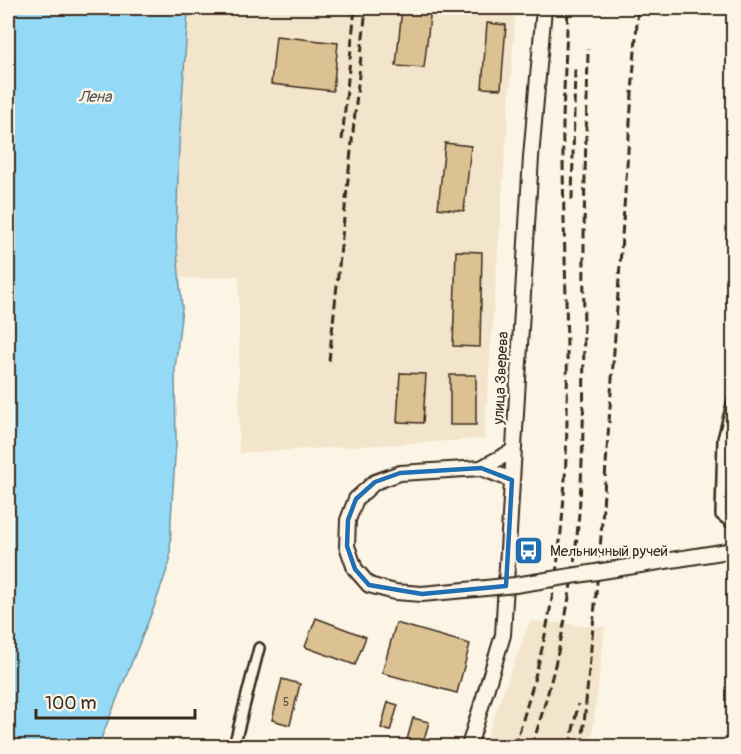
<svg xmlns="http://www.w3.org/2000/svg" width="741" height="754" viewBox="0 0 741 754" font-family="Pangolin,sans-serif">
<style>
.built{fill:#f2e5cc}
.water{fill:#94d9f5;stroke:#70939f;stroke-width:1.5}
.building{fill:#dcc192;stroke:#3b2a1e;stroke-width:1.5}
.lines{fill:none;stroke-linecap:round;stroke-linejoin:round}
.street-casing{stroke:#3b2a1e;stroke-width:14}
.secondary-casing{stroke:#3b2a1e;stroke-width:18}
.street{stroke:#fcf5e5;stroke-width:9}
.secondary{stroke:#fcf5e5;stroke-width:14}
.rail{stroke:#3b2a1e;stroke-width:3;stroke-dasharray:9 4.5;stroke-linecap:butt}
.secondary-bridge-casing{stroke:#3b2a1e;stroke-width:18;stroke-linecap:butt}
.secondary-bridge{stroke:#fcf5e5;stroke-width:14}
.marked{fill:none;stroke:#1f6fb2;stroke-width:4.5;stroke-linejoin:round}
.labels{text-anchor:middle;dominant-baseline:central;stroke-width:5;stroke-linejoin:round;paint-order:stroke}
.number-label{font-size:12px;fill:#63503b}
.street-label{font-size:15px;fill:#3b2a1e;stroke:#fcf5e5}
.poi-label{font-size:15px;fill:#3b2a1e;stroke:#fcf5e5;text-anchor:start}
.water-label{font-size:16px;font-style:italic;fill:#515654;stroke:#fcf5e5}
</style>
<rect width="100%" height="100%" fill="#fcf5e5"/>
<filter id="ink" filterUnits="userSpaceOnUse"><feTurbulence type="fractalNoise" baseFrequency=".0167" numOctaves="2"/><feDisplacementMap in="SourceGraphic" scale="12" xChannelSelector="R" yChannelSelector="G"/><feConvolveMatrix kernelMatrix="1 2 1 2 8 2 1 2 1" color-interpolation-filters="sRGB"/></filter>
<g filter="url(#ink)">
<path class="built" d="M187,8H516L484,439L239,453V276L191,279L178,277L176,239L179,145Z
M530,621L605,627L591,746H483Z"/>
<path class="water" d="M8,8H187L188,11L179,145L176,239L182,308L175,369L176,442L171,519L170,561L154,607L98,746H8Z"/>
<path class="building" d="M402,8H431L424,68L396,66Z
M487,23L506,25L501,89L482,88Z
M276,36L338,43L333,91L271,84Z
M445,143L471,146L464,211L438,208Z
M456,251L482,252L480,347L453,346Z
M400,373L426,374L423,423L397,422Z
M450,375H476V425H450Z
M316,618L366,637L355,665L305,647Z
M396,623L470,644L457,693L382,673Z
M282,679L300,684L290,725L272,720Z
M388,702L398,705L390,731L381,728Z
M413,718L429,722L422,747H405Z"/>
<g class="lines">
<defs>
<path id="street" d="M734,397L723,439L721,515L734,525
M234,746L259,648"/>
<path id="secondary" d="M481,468L513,451
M476,589L422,594L395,592L369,585L355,569L347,546L348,520L356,499L375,482L400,473L481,468L512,480
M469,746L503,635L531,157L544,8"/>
</defs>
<use href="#street" class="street-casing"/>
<use href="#secondary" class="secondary-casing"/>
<use href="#street" class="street"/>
<use href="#secondary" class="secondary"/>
<path class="rail" d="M342,140L355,8
M572,200L575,68
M329,361L366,8
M515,746C528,703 541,659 549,615C578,465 564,309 563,157C562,107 566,57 568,8
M532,746C555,675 572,600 578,525C586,434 583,344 584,253C584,185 587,117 588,49
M570,746L578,704
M582,746L600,550L638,8"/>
<defs>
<path id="secondary-bridge" d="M476,589L515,585L734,550"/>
</defs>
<use href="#secondary-bridge" class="secondary-bridge-casing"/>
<use href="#secondary-bridge" class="secondary-bridge"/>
</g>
</g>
<path class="marked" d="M481,468L512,480L506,586L422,594L369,585L355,569L347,546L348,520L356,499L375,482L400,473Z"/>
<defs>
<symbol id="bus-square" viewBox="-11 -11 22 22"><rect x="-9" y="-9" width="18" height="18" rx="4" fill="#1f6fb2" stroke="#fcf5e5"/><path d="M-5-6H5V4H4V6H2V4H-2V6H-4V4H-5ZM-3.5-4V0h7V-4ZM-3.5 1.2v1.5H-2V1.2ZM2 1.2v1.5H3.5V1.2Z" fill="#fff"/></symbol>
</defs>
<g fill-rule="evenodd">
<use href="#bus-square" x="512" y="534" width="33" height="33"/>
</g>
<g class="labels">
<g class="number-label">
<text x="286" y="702">5</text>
</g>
<g class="street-label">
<text transform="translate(501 378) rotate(-87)">улица Зверева</text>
</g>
<g class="poi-label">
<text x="550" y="551">Мельничный ручей</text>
</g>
<g class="water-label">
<text x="95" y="97">Лена</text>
</g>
</g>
<rect width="741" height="754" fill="none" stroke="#fcf5e5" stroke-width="30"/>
<rect x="15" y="15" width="711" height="724" fill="none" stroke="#3b2a1e" stroke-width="2" filter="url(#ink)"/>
<path d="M36 709v9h159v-9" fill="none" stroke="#3b2a1e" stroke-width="3"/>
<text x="45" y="709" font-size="18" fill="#3b2a1e" stroke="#fcf5e5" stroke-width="4.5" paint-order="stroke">100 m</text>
</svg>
